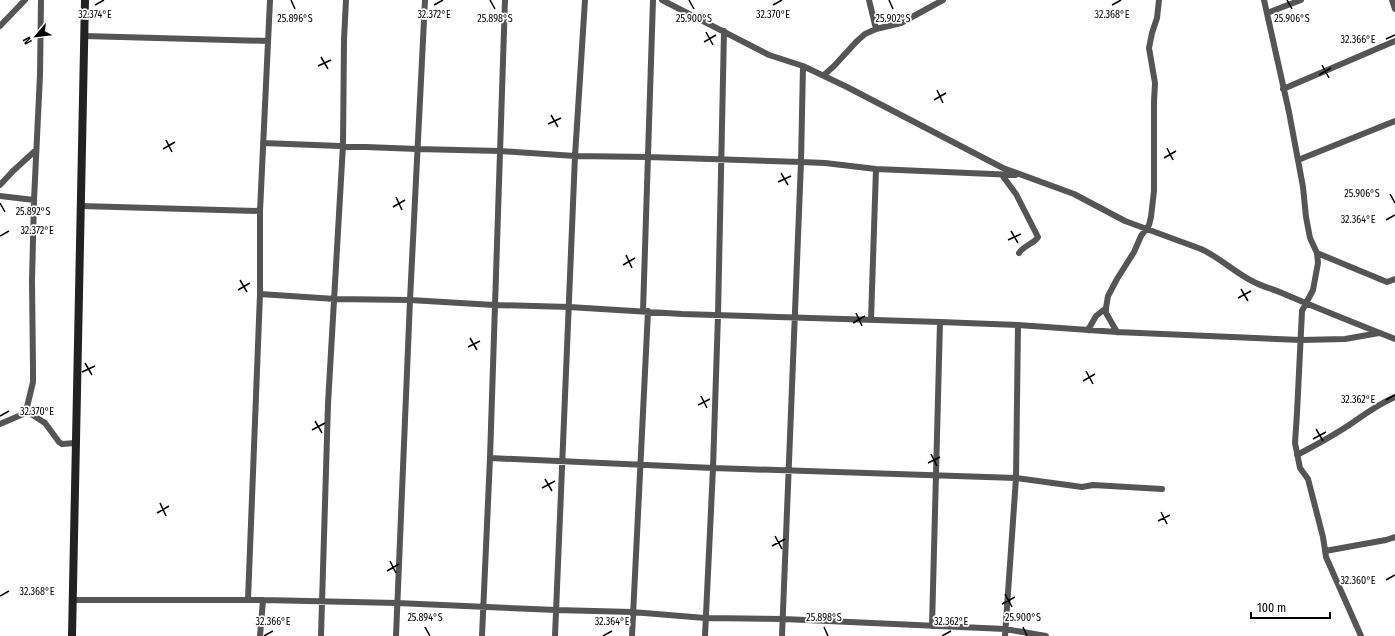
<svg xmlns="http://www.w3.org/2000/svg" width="1395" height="636" viewBox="0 0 1395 636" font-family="'Fira Sans Condensed',sans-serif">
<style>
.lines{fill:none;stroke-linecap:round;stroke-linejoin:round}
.minor{stroke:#555;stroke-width:6}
.secondary{stroke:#222;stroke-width:8}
.ticks{fill:none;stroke:#000;stroke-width:1.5}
.ticks-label{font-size:10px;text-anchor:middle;fill:#000;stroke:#fff;stroke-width:3.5;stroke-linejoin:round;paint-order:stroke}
</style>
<rect width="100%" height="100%" fill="#fff"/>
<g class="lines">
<path class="minor" d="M41,0L40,75L34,200L32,281L33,367V382L27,407L28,412L45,423L59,442L62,444L76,443
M662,0L769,55L803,66L847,87L1003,168L1074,194L1125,221L1201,249C1221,258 1236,274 1256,283C1264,287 1273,289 1282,293C1319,309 1357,324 1395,339
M869,0L876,29
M1264,0L1289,112L1303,187L1306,217L1310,238L1317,253L1318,263L1313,290L1302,311L1297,413L1295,443L1300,468L1308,479L1323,537L1326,557L1361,636
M1392,0L1395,9
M1267,13L1301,0
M0,26L25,0
M84,36L268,41
M824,75L834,66L857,41L865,34L876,29L901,23L943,0
M1283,89L1395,41
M263,143L417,149L500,151L575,156L648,157L801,162L825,163L876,169L1015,175
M1298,160L1395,121
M1002,175L1016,194L1038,237C1034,244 1024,245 1019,253
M0,185L13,171L36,150
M0,196L34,200
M81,206L260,211
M1317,253L1387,282L1395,279
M260,294L335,299L410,300L494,305L569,307L682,314L940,322L1018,325L1117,332L1301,340L1345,339L1379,333
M643,311L653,0
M871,320L876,169
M1088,330L1096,316L1106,308
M1117,332L1106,313V308L1108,296L1117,279L1134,252L1141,236L1149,225L1151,217L1154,191V102L1155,83L1149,48L1152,33L1157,18L1159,0
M0,424L28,412
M1297,455C1316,445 1338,433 1355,421C1369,411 1379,404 1395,397
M490,458L713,468L1016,478L1082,487L1093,485L1162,489
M1325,551L1386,540L1395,537
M73,600H263L397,603L556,610L632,612L705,618L783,619L1005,629L1046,636
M248,600L260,294V211L270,0
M932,626L940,322
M260,636L263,600
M321,636L328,404L343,145L344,40L346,0
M396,636L410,300L425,0
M482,636L490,458L505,0
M555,636L575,156L585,0
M632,636L648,311
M705,636L713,468L718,315L724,31
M782,636L801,162L803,66
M1005,636L1016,478L1018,325"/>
<path class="secondary" d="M72,636L85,0"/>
</g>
<path class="ticks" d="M291,0L295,9M490,0L495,9M689,0L694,9M889,0L893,9M1287,0L1292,9M95,5L104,0M434,5L443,0M773,5L782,0M1112,5L1121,0M706,32L713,45M1386,39L1395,35M704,42L716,35M321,57L328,69M1322,65L1329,78M318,66L331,60M1319,75L1331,68M937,90L943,103M934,100L946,93M551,115L558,127M548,124L561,118M166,140L172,152M1167,148L1173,160M163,149L175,142M1164,158L1176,151M781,173L788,185M778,182L791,176M1390,194L1395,203M396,197L402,210M0,203L5,212M393,207L405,200M1386,220L1395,215M1011,231L1018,243M0,236L9,231M1008,240L1021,234M626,255L632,268M623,265L635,258M240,280L247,292M1241,289L1248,301M238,290L250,283M1238,298L1251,291M856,313L862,326M853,323L865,316M470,338L477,350M468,347L480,341M85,363L92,375M1086,371L1093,384M82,372L95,366M1083,381L1095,374M701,396L707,408M1386,400L1395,395M698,405L710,399M0,416L9,411M315,421L322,433M1316,429L1323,441M312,430L325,423M1313,439L1326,432M931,454L937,466M928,463L940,457M545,479L552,491M542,488L555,481M160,503L166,516M1161,512L1167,524M157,513L169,506M1158,521L1170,515M775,536L782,549M772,546L785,539M390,561L396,573M387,571L399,564M1386,580L1395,575M1005,594L1012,607M0,596L9,591M1002,604L1015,597M425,627L430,636M824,627L828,636M1023,627L1027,636M264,636L273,631M603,636L612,631M942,636L951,631"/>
<g class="ticks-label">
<text x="95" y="18">32.374°E</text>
<text x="434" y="18">32.372°E</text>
<text x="773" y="18">32.370°E</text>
<text x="1112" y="18">32.368°E</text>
<text x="295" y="22">25.896°S</text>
<text x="495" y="22">25.898°S</text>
<text x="893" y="22">25.902°S</text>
<text x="1292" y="22">25.906°S</text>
<text x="694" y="22">25.900°S</text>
<text x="1358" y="43">32.366°E</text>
<text x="1362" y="197">25.906°S</text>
<text x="33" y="215">25.892°S</text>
<text x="1358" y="223">32.364°E</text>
<text x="37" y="234">32.372°E</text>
<text x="1358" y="403">32.362°E</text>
<text x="37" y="415">32.370°E</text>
<text x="1358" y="584">32.360°E</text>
<text x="37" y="595">32.368°E</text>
<text x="425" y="621">25.894°S</text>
<text x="824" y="621">25.898°S</text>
<text x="1023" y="621">25.900°S</text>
<text x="273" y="625">32.366°E</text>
<text x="612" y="625">32.364°E</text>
<text x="951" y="625">32.362°E</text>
</g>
<g transform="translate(36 36) rotate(242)" stroke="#ffffff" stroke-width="3" paint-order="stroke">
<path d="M0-3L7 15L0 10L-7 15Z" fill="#000000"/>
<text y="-6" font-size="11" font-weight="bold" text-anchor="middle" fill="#000000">N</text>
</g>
<path d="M1251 612v6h79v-6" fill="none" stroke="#000000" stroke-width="2"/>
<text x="1257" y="612" font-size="12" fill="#000000" stroke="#ffffff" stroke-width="3" paint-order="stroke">100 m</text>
</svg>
